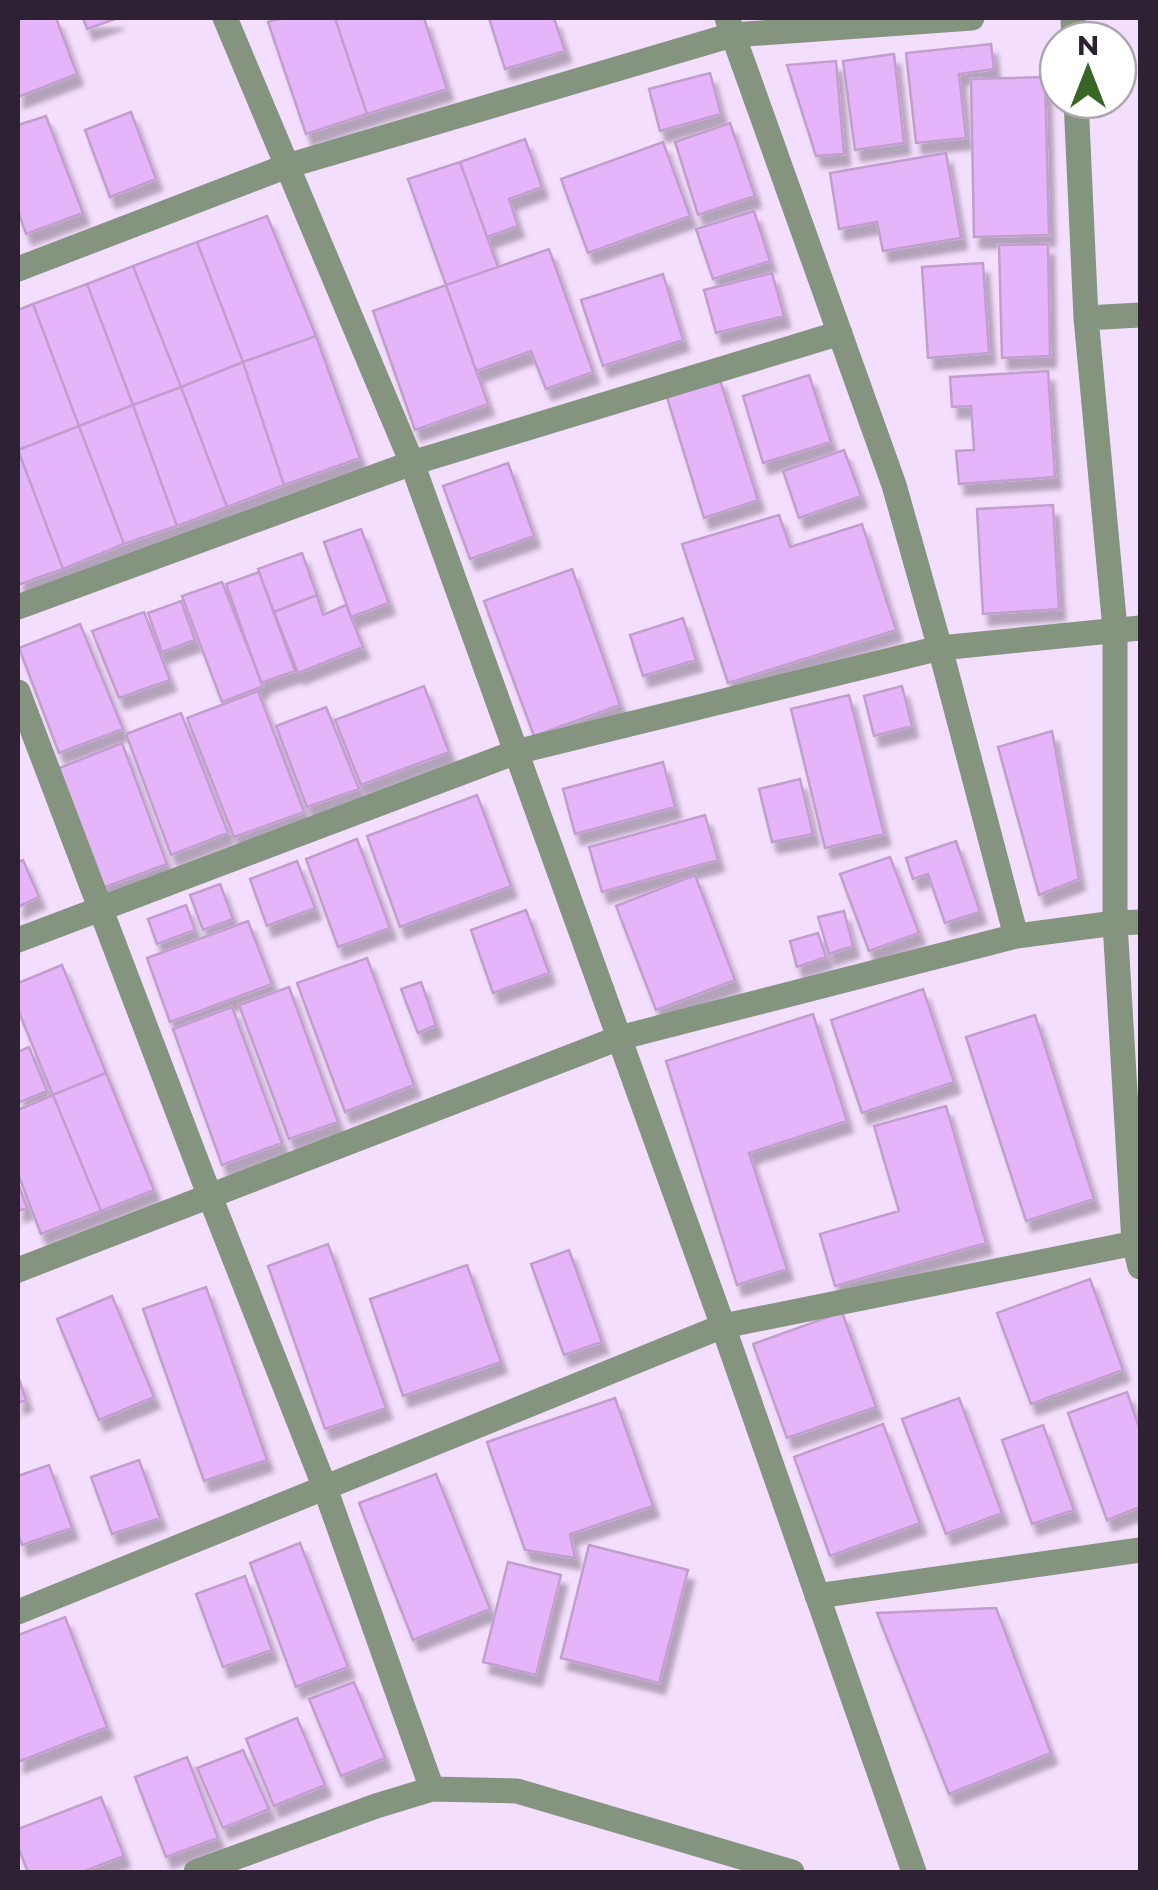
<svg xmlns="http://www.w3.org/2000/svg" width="1158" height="1890" viewBox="0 0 1158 1890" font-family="Montserrat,sans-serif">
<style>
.building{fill:#e6b4f8;stroke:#c19ece;stroke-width:2.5;filter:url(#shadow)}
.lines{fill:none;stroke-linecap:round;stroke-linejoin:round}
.minor{stroke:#84947f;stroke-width:25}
</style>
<defs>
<filter id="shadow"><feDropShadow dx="6" dy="11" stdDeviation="2.5" flood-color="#0004"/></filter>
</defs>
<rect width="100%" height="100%" fill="#f4defd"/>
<path class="building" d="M18,18H56L77,74L18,97Z
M83,18H118L87,29Z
M282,18H335L367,114L306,134L268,22Z
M335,18H424L447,89L367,114Z
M489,18H554L565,51L505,69Z
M991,44L994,69L959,74L966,138L916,143L906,53Z
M894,54L904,143L855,150L843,61Z
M836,61L844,154L816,156L787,65Z
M710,73L721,114L660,131L649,89Z
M1045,77L1049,235L974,237L971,79Z
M131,112L156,179L110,197L85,130Z
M46,116L83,213L26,234L18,211V125Z
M730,123L755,196L698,215L675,142Z
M525,139L542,187L509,199L518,226L487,237L460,162Z
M663,142L690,216L588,253L561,179Z
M946,153L961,238L883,251L877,222L839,229L830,173Z
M460,162L498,267L446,285L408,179Z
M1139,162H1140V294H1139Z
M754,211L770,261L713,279L696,229Z
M267,216L316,336L243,362L197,242Z
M197,242L243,362L181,387L133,266Z
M1048,244L1050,356L1002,358L999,245Z
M549,249L593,372L546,389L531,351L476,371L446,285Z
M983,263L989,353L928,358L922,267Z
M133,266L181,387L133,405L87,284Z
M772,273L784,316L716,333L704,290Z
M663,274L683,340L603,366L581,300Z
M87,284L133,405L79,426L33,304Z
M446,285L488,404L415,430L373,311Z
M33,304L79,426L18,450V310Z
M316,336L360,458L284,485L243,362Z
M243,362L284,485L227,507L181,387Z
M1048,371L1055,477L959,484L956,451L974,450L971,406L952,407L950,377Z
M809,375L831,442L763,463L743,396Z
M719,377L758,500L704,518L666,394Z
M181,387L227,507L177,526L133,405Z
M133,405L177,526L124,544L79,426Z
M79,426L124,544L63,569L18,450Z
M18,450L63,569L18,585Z
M844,450L861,496L799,518L783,471Z
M508,463L534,536L470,559L443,486Z
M1053,505L1059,609L983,614L977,509Z
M779,515L790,547L862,524L896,630L728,683L682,544Z
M361,529L389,603L351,617L324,542Z
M302,553L317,595L274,612L258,569Z
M572,569L620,705L534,736L484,601Z
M259,572L295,671L261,683L226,584Z
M222,582L263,686L222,702L182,596Z
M317,595L323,615L346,605L363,647L298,673L274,612Z
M181,601L195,640L162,652L148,613Z
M144,612L170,680L119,698L92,631Z
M683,618L696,660L643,676L630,635Z
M80,624L123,729L59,753L19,648Z
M424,686L449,752L361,785L335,720Z
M902,686L912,726L874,736L864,696Z
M258,691L304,812L234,837L187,718Z
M849,695L884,834L825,848L791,709Z
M326,707L359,789L307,807L276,726Z
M181,713L228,833L171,855L126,734Z
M1052,731L1079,879L1039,895L998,747Z
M122,743L167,864L103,888L57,769Z
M663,762L675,807L575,834L563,789Z
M800,779L813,834L772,842L759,789Z
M477,795L511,886L400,927L367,836Z
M705,815L718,860L602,892L589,847Z
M357,839L390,928L338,947L306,859Z
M956,841L980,912L945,923L928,874L913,879L906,858Z
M890,857L919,933L869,951L840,874Z
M23,860L39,897L18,907V862Z
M297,861L315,908L267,926L250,879Z
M695,875L735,980L656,1010L616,906Z
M220,884L233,919L203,930L190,895Z
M186,905L195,930L157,944L148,919Z
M526,910L549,973L493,993L471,930Z
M844,911L853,946L829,954L818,917Z
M248,921L272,984L170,1022L147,958Z
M818,933L826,957L797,967L790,941Z
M367,958L414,1085L345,1112L297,983Z
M62,965L106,1073L53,1095L18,1010V983Z
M421,982L436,1025L418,1033L401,989Z
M289,987L338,1122L289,1139L239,1005Z
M923,989L954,1082L862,1113L831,1020Z
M232,1007L282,1143L222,1165L173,1029Z
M813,1014L847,1121L749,1153L787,1269L737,1285L666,1061Z
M1035,1015L1094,1199L1026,1221L966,1037Z
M29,1047L47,1091L18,1103V1052Z
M106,1073L154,1190L101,1211L53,1095Z
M53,1095L101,1211L41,1234L18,1174V1110Z
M946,1106L986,1243L835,1286L820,1234L899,1211L874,1126Z
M18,1183L27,1208L18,1211Z
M328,1244L386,1408L325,1429L268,1266Z
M569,1250L602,1342L564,1355L531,1264Z
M467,1265L501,1362L403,1396L370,1299Z
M1090,1279L1123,1370L1031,1404L997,1313Z
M206,1287L267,1460L204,1481L143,1309Z
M112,1296L154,1397L99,1420L57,1319Z
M842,1312L876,1407L787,1438L753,1344Z
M18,1376L26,1400L18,1403Z
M1127,1392L1140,1430V1507L1107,1520L1068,1413Z
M615,1398L653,1506L570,1534L575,1558L525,1550L487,1442Z
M959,1398L1002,1513L946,1534L902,1419Z
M883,1424L920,1523L830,1556L794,1457Z
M1043,1425L1074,1510L1032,1524L1002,1440Z
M139,1460L160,1518L112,1534L91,1477Z
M49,1465L72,1528L22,1545L18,1533V1476Z
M436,1474L490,1609L413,1640L359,1503Z
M300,1543L348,1667L296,1687L250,1563Z
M589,1545L688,1570L659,1683L561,1658Z
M508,1562L561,1575L536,1675L483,1662Z
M245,1576L272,1650L223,1667L196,1594Z
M996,1608L1051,1753L949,1794L877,1613Z
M65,1617L107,1727L18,1762V1635Z
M354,1682L385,1758L341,1776L309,1699Z
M297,1718L325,1785L274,1806L246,1739Z
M243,1750L269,1809L223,1828L197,1768Z
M187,1757L218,1838L166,1857L135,1777Z
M101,1797L124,1856L82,1872H28L18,1847V1829Z"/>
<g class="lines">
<path class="minor" d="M225,18L412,463L723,1326L914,1872
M727,18L894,485L940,648L1016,936
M1073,18L1074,40
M1076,100L1086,318L1115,629V923L1134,1243L1140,1267
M18,269L287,166L732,35L972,18
M1086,318L1140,315
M18,607L412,463L840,333
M18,692L209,1194L325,1488L432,1789
M18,940L516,752L940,648L1140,628
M18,1270L619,1038L1016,936L1115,923L1140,922
M817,1596L1140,1550
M18,1612L723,1326L1140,1242
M196,1872L376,1806L432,1789L517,1791L792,1872"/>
</g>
<rect width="1158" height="1890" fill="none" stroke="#2f2134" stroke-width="40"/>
<g transform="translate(1088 70)"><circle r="48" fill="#ffffff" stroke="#aca6ae" stroke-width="2.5"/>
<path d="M0-8L18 38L0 25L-18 38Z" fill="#396624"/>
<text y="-15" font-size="28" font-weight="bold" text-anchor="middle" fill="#2f2134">N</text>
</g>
</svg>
